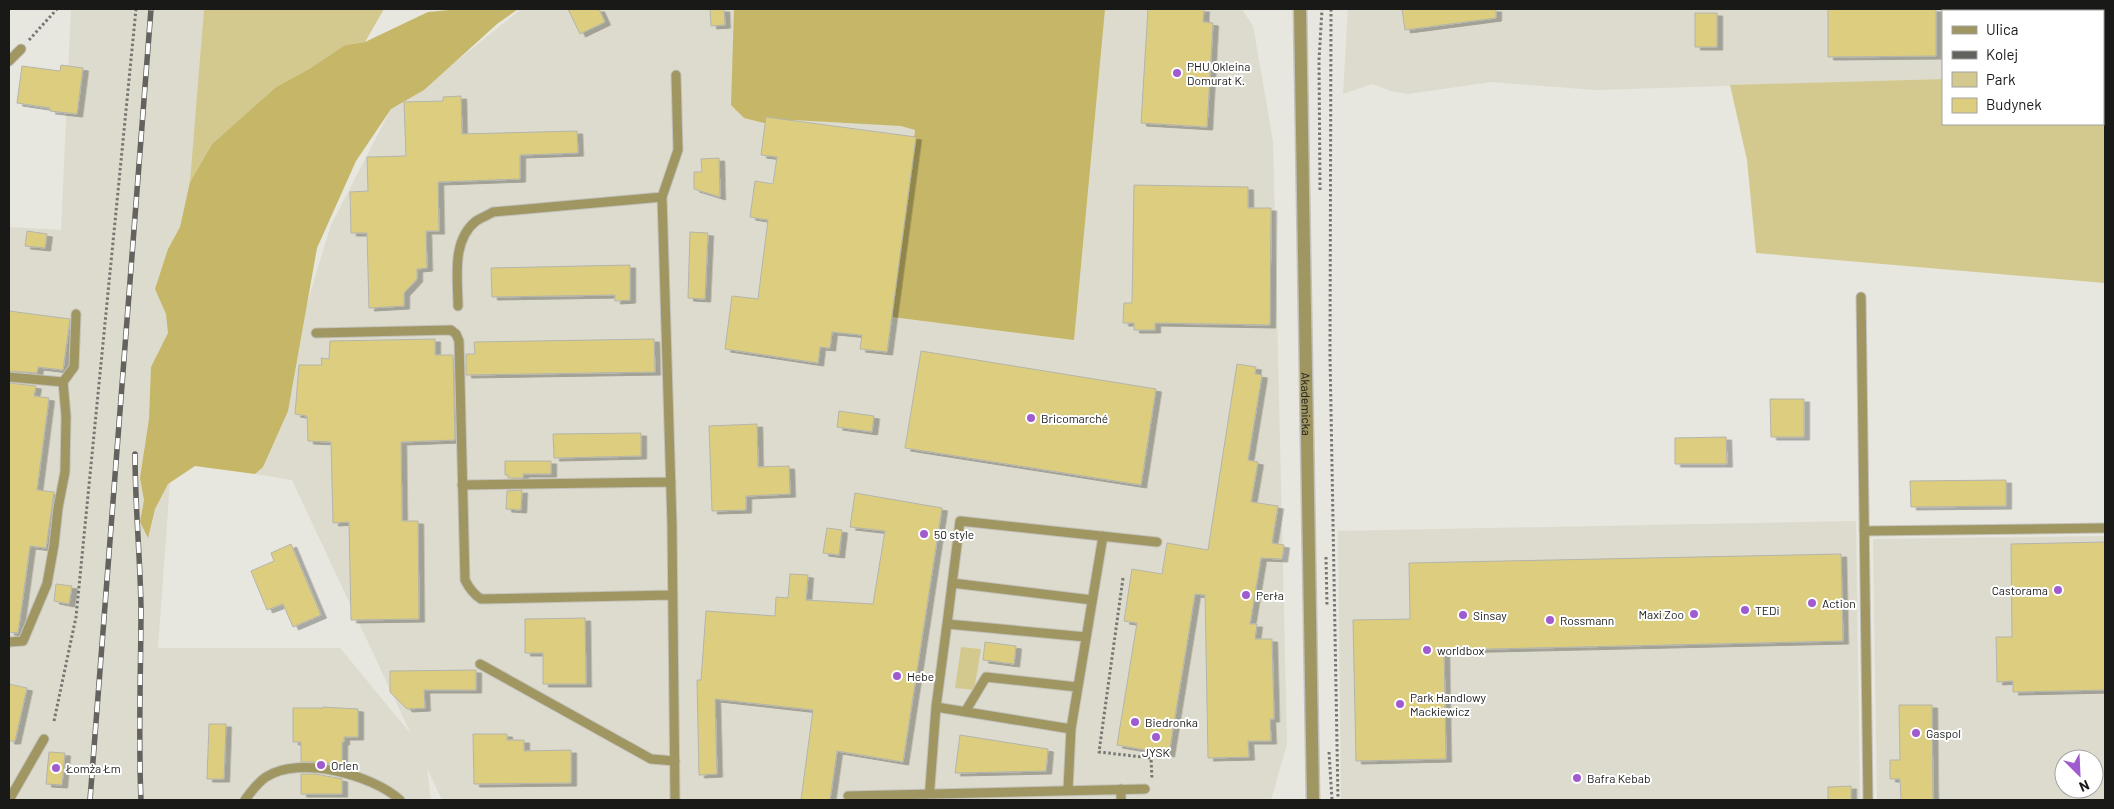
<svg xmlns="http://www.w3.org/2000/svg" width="2114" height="809" viewBox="0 0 2114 809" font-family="Barlow,sans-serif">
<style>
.built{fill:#dddbcd;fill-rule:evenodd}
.green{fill:#d3c98f}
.forest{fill:#c5b767}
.building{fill:#dcce7e;stroke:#b4b4ad;filter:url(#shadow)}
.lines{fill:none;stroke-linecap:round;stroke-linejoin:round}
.lane-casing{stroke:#c2c1bb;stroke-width:11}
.street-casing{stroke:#c2c1bb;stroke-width:15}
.path{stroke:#767672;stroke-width:3;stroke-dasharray:2.5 2.5;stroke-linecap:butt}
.lane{stroke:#a09661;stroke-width:9}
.street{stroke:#a09661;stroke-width:12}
.rail-casing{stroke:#63625e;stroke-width:5.5}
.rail{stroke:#fff;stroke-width:4;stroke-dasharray:11;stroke-linecap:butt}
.poi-dot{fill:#a05bcf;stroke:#fff;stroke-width:2}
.labels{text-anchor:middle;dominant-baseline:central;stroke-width:4;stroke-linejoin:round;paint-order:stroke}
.poi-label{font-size:12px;fill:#191917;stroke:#fff;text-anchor:start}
.street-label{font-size:12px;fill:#191917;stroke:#fff}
</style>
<defs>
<filter id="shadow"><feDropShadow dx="5.5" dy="3" stdDeviation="0" flood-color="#0004"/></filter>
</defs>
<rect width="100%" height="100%" fill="#e7e6df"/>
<path class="built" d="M71,9H204L158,648H340L411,734L292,480L255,474L331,225L391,109L458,60L521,9H1242L1253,26L1273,141L1287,744L1271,800H442L427,768L431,800H9V227L61,230Z
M1348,9H2105V73H2103V11H1943V79L1595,90L1491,82L1408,94L1391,91L1372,84L1343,94Z
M1856,521L1860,800H1341L1338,531Z
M2105,536V799L1877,800L1873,539ZM2064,759H2094V789H2064Z"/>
<path class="green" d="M204,9H384L365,42L345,45L309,69L276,87L212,144L190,182Z
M2103,73H2105V283L1756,253L1747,160L1730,85L1943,79V124H2103Z
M961,647L981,649L974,690L955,688Z"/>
<path class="forest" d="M461,9H518L497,24L424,90L391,109L356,161L317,248L288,411L263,467L255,474L195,466L168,484L155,509L148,538L140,522L144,500L140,478L149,419L151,367L168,333L166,314L155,289L168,249L180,227L190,182L212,144L276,87L309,69L345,45L365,42L428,12Z
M734,9H1105L1074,340L892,317L915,130L901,126L793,120L764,123L744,118L731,105Z"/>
<path class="building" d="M568,9H599L605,22L580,34Z
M710,9H724L725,25L711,26Z
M1148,9H1204L1203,22L1213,23L1207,127L1141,123Z
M1402,9H1496V18L1405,30Z
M1828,9H1936V56L1828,57Z
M1695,13H1717V47H1695Z
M61,65L83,68L77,114L50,111V108L17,103L22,66L60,71Z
M461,96L462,134L577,131L578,153L520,155V179L438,182L439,231H426L427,268L417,269V279L404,293V306L369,308L367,233H351L350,192L368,191L367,157L406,156L404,102L443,101V97Z
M766,117L916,137L887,352L860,349L862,335L832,332L830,348L820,347L818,363L725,349L732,296L758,299L768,220L750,217L755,181L773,184L777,157L761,155Z
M719,158L720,197L694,189V172H702L701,159Z
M1134,185L1248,187V208H1271L1270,325L1155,323V330H1134V323H1123L1124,303H1132Z
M27,231L47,234L45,248L25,246Z
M690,232L708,233L705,299L688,298Z
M630,265V300L615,301V295L492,297L491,268Z
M9,311L70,319L63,370L38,367L37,373L9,371Z
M435,339V355H453L455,440L401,442L402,521H418L419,619L351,620L349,522L333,523L331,442L308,441L307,416L295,414L299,365H322L321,358L329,359L330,341Z
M654,339L655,372L466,375V354H475L474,342Z
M921,351L1156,389L1141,485L905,448Z
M1237,364L1256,367L1255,374L1262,375L1248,460L1258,462L1251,502L1278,506L1272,543L1284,545L1282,559L1261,558L1250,624H1257L1255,639H1272L1274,719H1270L1271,741H1248L1249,757L1208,758L1205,595L1195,594L1169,754L1117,745L1137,623L1124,621L1132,569L1162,574L1167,543L1208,550Z
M9,383L36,386L34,396L49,398L37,490L54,492L46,548L30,546L18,633L9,632Z
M1770,399H1804V437H1771Z
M839,411L874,416L872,432L837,427Z
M757,424L758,467L789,466L790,494L746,496V510L712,511L709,426Z
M641,433V456L554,458L553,434Z
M1726,437L1727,464H1675V438Z
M505,461H551V474H523V478H508V475H505Z
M2006,480V506L1911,507L1910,481Z
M522,490L521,510L506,509L507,491Z
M855,493L942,508L903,762L837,751L830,800H801L813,710L715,699L717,774L699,775L697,680H701L706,611L775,616L776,597L788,598L790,574L808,575L806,600L873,604L885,531L850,527Z
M827,528L842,530L839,555L823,553Z
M2105,542V690L2013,692V681L1997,682L1996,637H2012L2011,544Z
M291,544L321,615L293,627L283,604L267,610L251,571L274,561L271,553Z
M1841,554L1843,641L1444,650L1446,759L1356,761L1353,620L1410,619L1409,563Z
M56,584L72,586L69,604L54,601Z
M585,618L586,684H543V653H525V619Z
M985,642L1016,646L1014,664L983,660Z
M476,670V690H424L425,708L407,709L390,692V671Z
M9,684L27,688L15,741H9Z
M1899,705H1932L1933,800H1901L1900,779H1890V760H1900Z
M323,707L358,709V737H344V742H342V766L317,762H301V742H293V708H323Z
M209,724H226L224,779H207Z
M473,734H507V740H524V751L571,750V783L474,784Z
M960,735L1048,749L1046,771L955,773Z
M49,752L65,753L62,785L46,784Z
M301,774H315L342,779V794H301Z
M1851,786V800H1828V787Z"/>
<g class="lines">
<defs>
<path id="lane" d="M9,61L21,49
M1861,297L1868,800
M458,306C458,279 451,241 476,221C481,218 488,215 493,212L662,197
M316,333L451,330L456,334L459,341L465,580C469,588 473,594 481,599L672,595
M9,377L63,382
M462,485L671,482
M1864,531L2105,528
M952,583L1092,600
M947,624L960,521L1157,542
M9,642L23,641L47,584L54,545L58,508L65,472L66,416L63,382L74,367L76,314
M480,664L651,759L675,761
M936,707L1071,729
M965,712L986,677L1077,687
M1121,789V800
M1068,790L1071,729L1103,536
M848,796L1145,789
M9,800L44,739
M245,800C251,792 257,783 266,777C299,755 373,775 400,800
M675,800L672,525L662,197L678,150L676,75
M929,800L936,707L947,624L1086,637"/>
<g id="street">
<path id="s1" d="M1300,9L1313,800"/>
</g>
</defs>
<use href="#lane" class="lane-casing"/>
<use href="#street" class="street-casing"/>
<path class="path" d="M1331,9L1330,355L1338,800
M29,40L57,9
M1320,190L1319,60L1322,9
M1326,557L1327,605
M1123,578L1099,752L1151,758L1152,780
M54,721L76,617L136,9
M1329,752L1332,800"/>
<use href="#lane" class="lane"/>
<use href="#street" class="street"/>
<defs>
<path id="rail" d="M135,454C135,505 140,555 141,606C141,671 138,735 141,800
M90,800L151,9"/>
</defs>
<use href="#rail" class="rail-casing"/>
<use href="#rail" class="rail"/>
</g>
<g class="poi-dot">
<circle cx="1177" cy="73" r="5"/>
<circle cx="1031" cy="418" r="5"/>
<circle cx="924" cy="534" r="5"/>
<circle cx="2058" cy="590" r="5"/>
<circle cx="1246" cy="595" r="5"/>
<circle cx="1812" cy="603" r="5"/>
<circle cx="1745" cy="610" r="5"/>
<circle cx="1694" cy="614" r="5"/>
<circle cx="1463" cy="615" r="5"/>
<circle cx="1550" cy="620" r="5"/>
<circle cx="1427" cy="650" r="5"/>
<circle cx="897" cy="676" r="5"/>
<circle cx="1400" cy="704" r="5"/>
<circle cx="1135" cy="722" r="5"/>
<circle cx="1916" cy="733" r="5"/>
<circle cx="1156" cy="737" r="5"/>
<circle cx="321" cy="765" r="5"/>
<circle cx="56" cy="768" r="5"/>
<circle cx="1577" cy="778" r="5"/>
</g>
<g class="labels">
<g class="poi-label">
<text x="1187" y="66">PHU Okleina<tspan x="1187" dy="14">Domurat K.</tspan></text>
<text x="1041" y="418">Bricomarché</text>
<text x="934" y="534">50 style</text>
<text x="2048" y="590" text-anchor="end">Castorama</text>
<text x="1256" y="595">Perła</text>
<text x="1822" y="603">Action</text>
<text x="1755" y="610">TEDi</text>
<text x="1684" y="614" text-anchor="end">Maxi Zoo</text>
<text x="1473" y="615">Sinsay</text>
<text x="1560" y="620">Rossmann</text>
<text x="1437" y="650">worldbox</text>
<text x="907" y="676">Hebe</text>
<text x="1410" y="697">Park Handlowy<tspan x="1410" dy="14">Mackiewicz</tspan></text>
<text x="1145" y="722">Biedronka</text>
<text x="1926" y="733">Gaspol</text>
<text x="1156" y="752" text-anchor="middle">JYSK</text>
<text x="331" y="765">Orlen</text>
<text x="66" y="768">Łomża Łm</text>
<text x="1587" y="778">Bafra Kebab</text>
</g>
<g class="street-label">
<text stroke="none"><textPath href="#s1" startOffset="395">Akademicka</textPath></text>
</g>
</g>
<rect width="2114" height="809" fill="none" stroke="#191917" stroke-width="20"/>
<rect x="1942" y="10" width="162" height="115" fill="#ffffff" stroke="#a3a3a2"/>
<rect x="1952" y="26" width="25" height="8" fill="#a09661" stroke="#a3a3a2"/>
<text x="1986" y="35" font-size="15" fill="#191917">Ulica</text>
<rect x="1952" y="51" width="25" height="8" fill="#63625e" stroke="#a3a3a2"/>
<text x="1986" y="60" font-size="15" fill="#191917">Kolej</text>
<rect x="1952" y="72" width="25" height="15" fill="#d3c98f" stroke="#a3a3a2"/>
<text x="1986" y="85" font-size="15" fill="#191917">Park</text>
<rect x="1952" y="98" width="25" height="15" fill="#dcce7e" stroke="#a3a3a2"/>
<text x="1986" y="110" font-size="15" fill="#191917">Budynek</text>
<g transform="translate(2079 774) rotate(156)"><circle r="24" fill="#ffffff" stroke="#a3a3a2"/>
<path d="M0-4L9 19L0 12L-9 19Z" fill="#a05bcf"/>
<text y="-8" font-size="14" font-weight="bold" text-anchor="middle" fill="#191917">N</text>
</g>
</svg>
